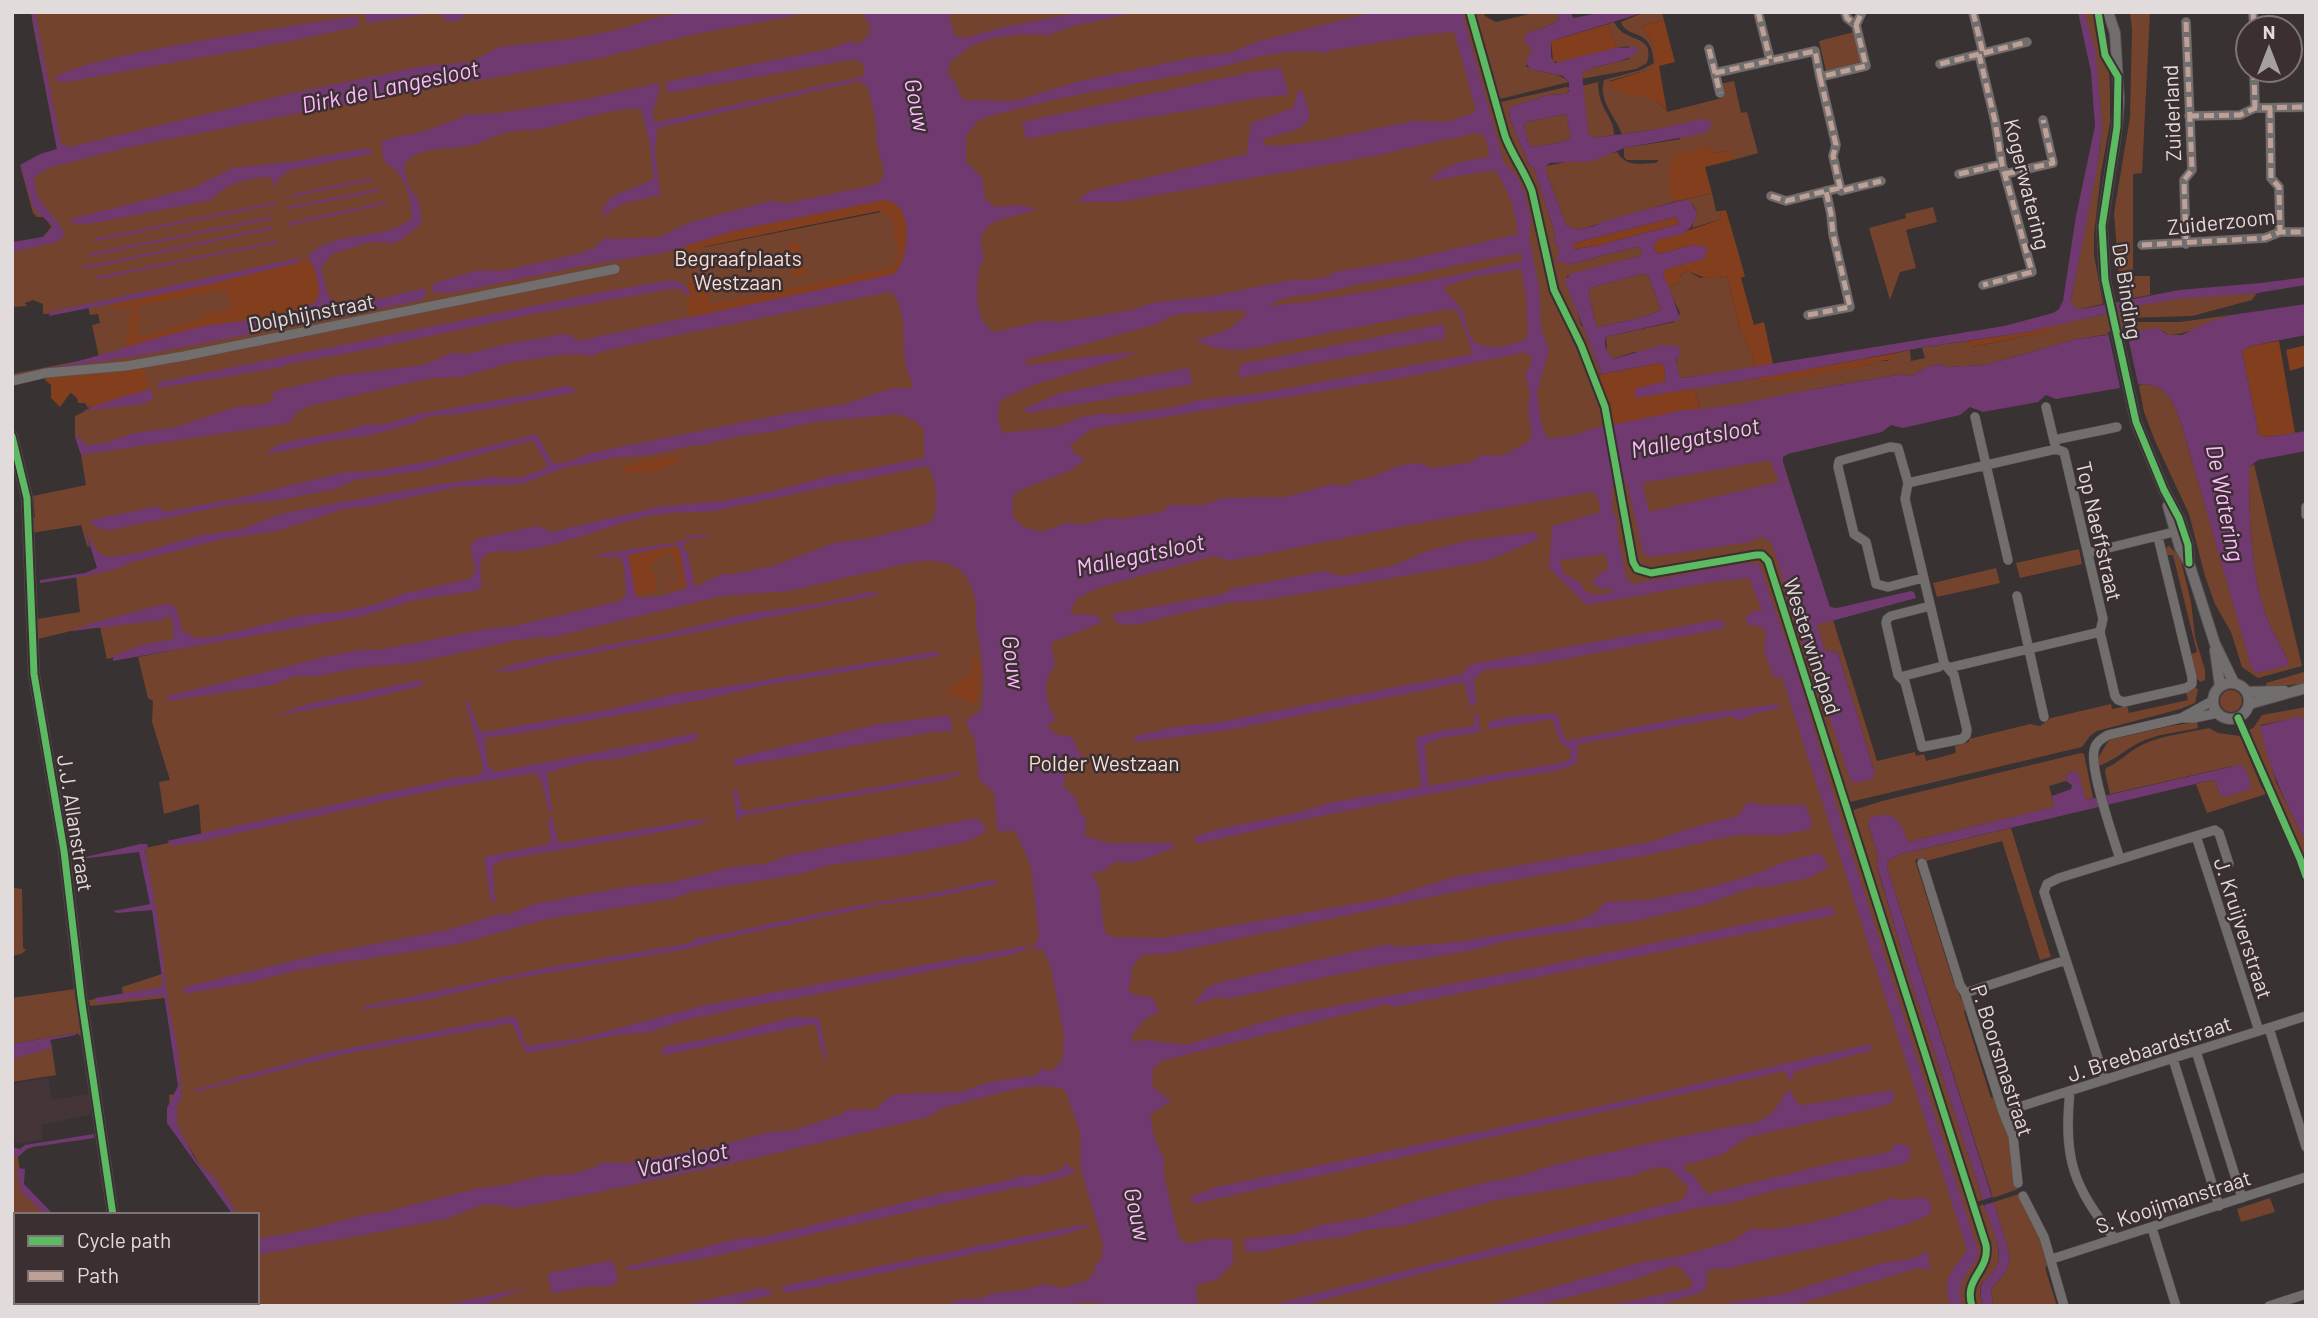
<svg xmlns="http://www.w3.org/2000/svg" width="2318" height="1318" viewBox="0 0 2318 1318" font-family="Barlow,sans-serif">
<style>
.built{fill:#463538}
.green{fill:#74432e;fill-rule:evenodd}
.forest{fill:#823e1d;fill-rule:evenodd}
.water{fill:#703970;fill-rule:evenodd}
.pier{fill:#383233}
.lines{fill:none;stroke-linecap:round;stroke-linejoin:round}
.stream{stroke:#703970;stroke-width:2.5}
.minor-casing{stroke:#565152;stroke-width:10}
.tertiary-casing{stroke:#565152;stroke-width:12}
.minor{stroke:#736e6e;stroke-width:9}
.tertiary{stroke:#736e6e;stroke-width:10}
.quiet{stroke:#bda197;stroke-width:5;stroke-dasharray:10 5;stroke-linecap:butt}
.cycleway-casing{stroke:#3b2f32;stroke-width:11}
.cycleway{stroke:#5cba63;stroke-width:7}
.labels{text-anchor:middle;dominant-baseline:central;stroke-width:5;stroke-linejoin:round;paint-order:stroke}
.street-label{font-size:21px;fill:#e2dbdc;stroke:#3b2f32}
.park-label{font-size:21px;fill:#f6dfd5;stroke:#3b2f32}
.water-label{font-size:23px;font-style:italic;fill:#febafe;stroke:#3b2f32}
</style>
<rect width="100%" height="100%" fill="#383233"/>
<path class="built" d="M48,1078L52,1100L89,1094L91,1114L41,1125L43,1139L16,1144L12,1125V1084Z"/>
<path class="green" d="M33,12H1473C1475,58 1494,102 1506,145L1511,156L1525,178L1546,249L1534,194L1528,174L1512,150L1499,106L1501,102L1566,87L1570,88L1566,94L1548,95L1511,107L1509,116L1529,165L1534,168L1555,233L1554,242L1559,247L1558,256L1571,264L1635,247L1642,249L1641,256L1636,257L1567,276L1581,325L1584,328L1602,374L1597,375L1700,408L1694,388L1758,378L1759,382L1869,365L1876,361H1888L1896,353L1910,350L1911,361L1925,358L1922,348L1925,347L1968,341L1973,347L2049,331L2052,325C2082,320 2112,312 2142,305C2179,296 2219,295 2257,293L2252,300L2192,316L2125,318L2127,322H2180L2231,315C2211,322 2188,335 2168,335L2164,331H2129L2077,339L1985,365L1948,367L1939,364L1927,367L1911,376L1903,374L1809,390L1782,459L1829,609L1828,621L1833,620L1877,761L1915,752L1916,756L1924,754L1926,761L1956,753L1955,746L1969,742V739L2030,724L2040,726L2051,718L2111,704L2112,709L2127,706L2129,713L2188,700L2186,692L2193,687L2198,689L2195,703L2180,709L2097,731L2090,736L2082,747L1850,802L1847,801L1817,709L1813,710L1897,970L1850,811L1882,801L2081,753L2084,754L2093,798L2086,800L2078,774L2074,771L2067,774L2066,781L2049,786L2055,807L1908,842L1868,823L1878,856L1877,867L1908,972L1983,1200L1975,1202L1929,1068L1985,1247C1984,1272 1961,1278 1971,1306H178V1302H257V1215H236L200,1165L171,1118L169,1095L180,1093L165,998L90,1006L89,1000L123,995L122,987L162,974L145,848L207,835L201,833L199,804L164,814L159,782L170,780L152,722L153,701L148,698L138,657L204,644L203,639L107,659L100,627L71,631L38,639L37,619L80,612L76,577L100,571L86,532L90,547L87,546L81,525L32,533V518L35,517L33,496L86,485L81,455H82L78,437H75V416L90,409L89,402L77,398L55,380L47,381L46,377L12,382V374L99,357L92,325L100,323L98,314L90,315L88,306L47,314H43V304L33,300L25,303L27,306L12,307V243L43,237L51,227L45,217H37L33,213L21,169L57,149L32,20ZM879,206L881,212L705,247V246ZM1817,626L1825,650L1838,653L1874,770L1872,778L1826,707L1800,630Z
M1474,12H1483L1485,16L1496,22L1537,12H1557L1559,20L1553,24L1526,34L1532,49L1526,66C1539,75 1557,70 1569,82L1500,99L1496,98Z
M1645,12H1662L1664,20L1641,26C1651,39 1661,54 1651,69L1609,81C1628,89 1656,95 1667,112L1722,98L1719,84L1734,81L1741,113L1747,112L1758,153L1733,160L1730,150L1714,153L1711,146L1701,150L1671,193L1673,202L1578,230L1566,225L1546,172V166L1617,152C1626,167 1639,164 1656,163L1659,160H1627L1624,157V148L1681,139L1658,129L1622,134C1615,116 1598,100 1604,80L1641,70L1654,63C1652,26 1627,40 1621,22Z
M2084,12H2094L2097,16L2103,57L2109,70L2110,90V123L2101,173L2094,234V255L2103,304L2076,310L2071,305V300L2100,149C2104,101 2094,58 2084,12Z
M2130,12H2150L2142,173L2133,174V276H2150V295L2121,300L2114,213L2130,117L2132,30Z
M1614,22C1616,25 1618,29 1621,31C1634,42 1654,37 1647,63L1636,69L1581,79L1582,73L1588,69L1629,59V46L1617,48L1608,24Z
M1854,32L1861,62L1826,71L1819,41Z
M1598,82C1598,88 1599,96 1601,101C1605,114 1614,120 1614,135L1594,138L1588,133L1582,86Z
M1566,114L1571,137L1562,142L1532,147L1528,142L1524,125L1527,122Z
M1712,193L1716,211H1720L1721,219L1692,228L1697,212C1693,202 1689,201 1679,201Z
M1933,207L1937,222L1906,230L1916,268L1900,272L1890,300L1869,228L1906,218L1905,214Z
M1688,271L1700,278L1727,276L1740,330L1752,355L1755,368L1682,378C1677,374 1674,362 1678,358L1634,352L1612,359L1607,353L1606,337L1674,322L1680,313L1668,287L1678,283L1681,275Z
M1641,274L1648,275L1661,310L1646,316L1599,327L1596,325L1589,295L1590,288Z
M2143,384C2169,386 2172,401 2181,423L2252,668L2258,673L2288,661C2280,643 2268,625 2263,607C2250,565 2249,511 2249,467L2254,464L2302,666L2258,678L2242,667L2231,632L2215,604L2205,576L2189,514L2155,441L2144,412L2139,386Z
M2169,546L2180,557L2191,602L2195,637L2205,670V680L2200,682L2196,677L2190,655L2197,652L2173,555H2167L2166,548Z
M2079,549L2082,564L2020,578L2016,563Z
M1996,568L2000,583L1937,597L1933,583Z
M2304,672L2306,683L2267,688L2266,683Z
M2220 701a11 11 0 1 1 22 0a11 11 0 1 1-22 0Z
M2306,707V725L2300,717L2260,725L2276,782L2306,843V867L2292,830L2248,731L2254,727L2262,715Z
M2197,722L2198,728C2179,732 2156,734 2138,743C2124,751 2116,759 2099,766L2098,758L2109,740L2170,726Z
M2209,728L2218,733L2240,736L2262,788L2269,793L2207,813L2196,784L2212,780L2216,783L2220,795L2233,766L2110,794L2105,772L2106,768C2120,762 2130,750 2144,744C2163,735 2188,733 2209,728Z
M2011,828L2051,957L2040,960L2002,841L1926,861L1925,858L1915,860L1953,981L1966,1009L1964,1012L1991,1098L1994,1097L2009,1134L2011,1165L2018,1189L1993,1198L1887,867L1888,861L1901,854Z
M12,885L14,888L22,889L23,948L26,950L21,954L12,956Z
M75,989L81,1036L76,1033L12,1044V998Z
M51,1042L56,1075L12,1082V1049Z
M12,1152L18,1157L22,1188L46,1215H16V1302H72L73,1306H12Z
M2019,1194L2022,1205L2039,1237L2047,1266L2045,1268L2057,1306H1993L1991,1289L2007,1270L2010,1257L1994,1202Z
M2270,1198L2275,1212L2241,1222L2237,1209Z
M1983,1204C1989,1217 2002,1249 1998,1263C1991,1284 1973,1275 1983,1306H1974C1967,1282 1980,1280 1988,1261C1994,1247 1981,1222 1976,1208Z"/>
<path class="forest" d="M1664,20L1675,62L1659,66L1667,112C1653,89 1629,102 1610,86L1609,82L1651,69C1661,54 1651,39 1641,26Z
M1608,24L1617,48L1561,63L1553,61L1551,41Z
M1712,146L1714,153L1731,150L1733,160L1705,167L1712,193L1673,202C1668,185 1666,170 1677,154Z
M883,200C915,200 911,258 894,274L689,318L687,295L690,294L687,287L692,270L702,277L711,304L893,267L899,258L892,218L879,211L697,248L700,263L689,264L687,245L733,231Z
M1726,210L1745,276L1741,278L1754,325L1764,322L1773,364L1755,368L1752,355L1740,330L1727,276L1705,278L1688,271L1681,275L1678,283L1668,287L1663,274L1665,269L1703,259L1692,245L1659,254L1653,248L1656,240C1679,234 1699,227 1721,219L1720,211Z
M1676,217L1679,224L1596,246L1573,249L1572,244L1574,243Z
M799,242L806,275L795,278L788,245Z
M300,262H309C319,271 321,289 318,301C291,316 263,317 233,323C198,331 162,343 126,347C126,333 132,320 132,306L114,309L113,305ZM227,289L232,308L207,313L204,318L143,337L136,331L139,320L136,307Z
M2052,325L2050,331L1972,347L1968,341L2028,332Z
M2279,341L2295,433L2269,437L2259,436L2242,351L2251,346Z
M2306,345V366L2290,371L2286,350Z
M1896,353V357C1887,363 1877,358 1869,365L1792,379L1758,382V378Z
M1660,363L1664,366L1666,381L1635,397L1694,388L1700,408L1607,427L1601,412L1594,378L1602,374Z
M143,367L150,387C140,395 103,402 88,408L85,403H78L77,398L71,392L60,407L51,398V385L45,380L46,377Z
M678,456L682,459C666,471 639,475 619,471C637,458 657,458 678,456Z
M677,545L680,551L686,584L667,589L669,584L680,582L678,566L670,551L650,565L655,576L657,590L636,596L628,555Z
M972,649L980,667L978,698L972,704L946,691L972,673Z"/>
<path class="water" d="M31,12H35L61,144L70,147L293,93L423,66L470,62L499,47L572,39L621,29L658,17L694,12H813L686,36L601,58L476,81L448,83L125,148L45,169L34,178C35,187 37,198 44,206C52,216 60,222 65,235L57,242L12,252V242L43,237L53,227L33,207L20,165L40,154L57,149Z
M370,12H466L460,20C445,23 448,21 438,13H433L367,23L365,13Z
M862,12H953L949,18L955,36L966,38L1004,27L1083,12H1137L1073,26L1048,35L1021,34L993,38L972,45L950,62L948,75C959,84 957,93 964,100L1015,101L1076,82L1190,58L1229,53L1259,41L1374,12H1462L1501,153L1504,163L1517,176L1524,192L1531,220L1529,235L1539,288L1541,329L1549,349L1537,392L1541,424L1548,439L1576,435L1587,430L1679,411L1729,406L1809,390L1903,374L1911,376L1927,367L1939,364L1948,367L1985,365L2077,339L2158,328L2168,335H2182L2204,324L2231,315L2306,304V335L2251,346L2242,351L2259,436L2269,437L2306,431V451L2258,460L2249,467C2249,511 2250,565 2263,607C2268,625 2280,643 2288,661V665L2258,673L2252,669L2181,423C2172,401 2169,386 2143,384L2056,399L2046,395L2038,402L1983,412L1970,407L1960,415L1903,428L1891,425L1882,432L1788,454L1783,457V463L1830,607L1837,608L1911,591L1914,592L1916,598L1817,625L1825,650L1838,653L1874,770L1875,775C1870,781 1858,783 1851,782L1826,707L1823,704L1772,544L1762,536L1750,542L1651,557L1643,553L1627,483L1620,482L1612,484V509L1617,521L1618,538L1627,580L1634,584L1716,568L1749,563L1759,564L1798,675L1830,785L1979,1254C1968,1276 1954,1279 1963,1306H1950C1942,1275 1951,1275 1967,1250L1782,677L1774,678L1764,651L1766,631L1759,626L1748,625L1745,618L1753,611L1762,610L1749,578L1712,582L1587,605L1549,568L1552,526L1600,512V505L1596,494L1591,492L1408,525L1229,561L1214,556L1100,587L1076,599L1070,614L1096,615L1102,622L1051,643L1055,666C1039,684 1047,702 1056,721L1049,723L1048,727L1056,734L1072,737L1082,757L1066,770L1063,787L1075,796L1080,813L1086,818L1085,836L1110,843H1172L1174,848C1157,853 1134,868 1117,861L1105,869V872L1099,871L1092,874L1099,886L1104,930L1111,937L1163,938L1387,898L1454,877L1651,842L1690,828L1738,816L1748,802L1761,805H1805L1811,819V829L1781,835H1738L1718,839L1642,856L1473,888L1171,953L1142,955L1130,970L1132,975L1128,990L1132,994L1153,998L1159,1013L1146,1018L1131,1036L1134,1042L1146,1040L1185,1045L1288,1015L1519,971L1832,906L1835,915L1394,1007L1387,1004L1161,1061L1153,1069L1152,1086L1171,1101L1150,1114L1154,1137L1164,1159V1176L1179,1238L1188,1244L1209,1239H1232L1233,1242V1264L1216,1280L1198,1284L1196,1287L1198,1306H1108C1088,1298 1074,1304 1054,1306C1019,1309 981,1306 945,1306L960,1299H980L990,1294L1028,1289L1043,1284L1063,1288L1086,1281L1097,1271L1093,1269L1102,1257L1103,1243L1081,1170L1080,1131L1066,1093L1063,1089C1032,1081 1000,1093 970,1101C955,1105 941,1106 929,1117L720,1166L580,1196L517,1208L496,1204L481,1205L446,1219L257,1255V1239L307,1230L364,1215L385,1212L475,1189L505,1185L541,1176L573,1174L598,1166L602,1162L629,1163L721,1145L770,1132L795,1130L842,1114L847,1110L876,1109L889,1097L897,1094L961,1092L989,1082L1037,1075L1041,1068L1046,1071L1052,1070L1063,1060L1064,1035L1050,964L1043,950L1030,948L1036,944L1039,935L1031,866L1016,833L1013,830L1000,832L997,828L994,792L979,779L975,740L966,723L968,719L981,710C986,682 982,657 977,630C975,621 977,611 976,603C969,565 948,558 913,562L789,591L721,596L549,638L543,637L517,640L413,663L356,668L317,676H295L272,685L167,701L168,696L325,657L359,650H379L491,628L514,626L620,601L626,595L624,566L620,557H596L595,555L680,542C688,536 699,532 709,536L688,539L683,546L688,554L695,587L722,574H734L773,566L834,543L870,538L926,524L934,519C937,504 938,478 927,466L714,511C692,513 670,511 649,516C605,526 563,546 517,551C508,552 495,549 485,555C477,561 481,578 482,586L476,591L415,600L362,616L113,661V656L141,645L173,639V624L170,615L162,620L71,631L99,621L164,604L174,606L180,619L181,630L196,638L213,637L304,615L339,612L373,605L406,593L470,579L476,570L470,547L476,539L485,537L537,526L551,532L658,507L721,501L774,491L825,477L924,458V429L915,421L899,414L814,422L770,432L739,436L703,445L689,446L651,455L618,457L563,468L522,484L457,487L370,506L343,509L277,531L222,539L128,563C118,573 57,580 40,583V580L85,573L97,568L85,529C93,541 94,555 110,557L138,553L198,536L243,529L278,515L299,510L429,486L494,477L519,478L547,468V465L533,440L424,470L355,480L335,489L274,501L234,504L110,530L100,529L91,523L92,520L158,506L164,512L239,498L346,472L374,471L430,461L537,434L552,463C567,465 578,457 591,453L784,414L845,404L893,388H911L913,384C896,355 912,320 893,293L889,292L673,336L604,351L592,356L580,354L561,355L513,362L461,377L432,378L308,406L296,412L291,422L283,424L81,455L75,437H80L86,445L105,443L135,433L177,427L236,407L265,404L274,400L272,392L342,375L423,365L451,353L467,354L507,344L564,334L573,336L576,341L582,340L894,274C911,258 915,200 883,200L733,231L662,253L587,265L451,293H433L432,287L435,283L478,270L501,271L578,254L594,248L606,237L609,239L660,237L691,222L770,201L788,203L875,185L881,181L884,172L877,143L876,123L868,87L858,81L657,128L655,151L660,195L624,203L605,214L603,220C598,190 637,192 654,178L649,140L641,110C627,104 566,123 547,128C534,131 521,129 509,132C497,134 485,142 473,145C451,150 422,145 406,162L404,170L409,187L418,199L422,220L419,226L396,243L369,242L332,254L321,268L327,292L333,302L361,303L425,288L426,292L423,300L137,356L47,369C95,358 140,342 187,330C230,319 278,323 317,301L319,289L316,272L308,256C335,228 384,243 412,218C411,194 405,174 384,161L381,141C402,135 423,134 443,124C451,120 457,122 464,115L498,113L582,100L659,83C660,97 652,106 653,120L658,122L864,76V65L855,59L673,92H667L666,82L833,48L850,41L858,44L869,35L870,26ZM1454,32L1476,110L1473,113L1447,122L1413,121L1319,141L1278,146L1264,145L1263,140C1275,133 1312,132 1309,113C1308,106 1304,99 1303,91H1298L1293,108L1251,123L1247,154L1090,191L1076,202H1119L1379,155L1447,139C1459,139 1473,131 1483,134L1489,149L1488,157C1465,161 1445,163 1429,181L1495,170C1509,191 1515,208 1518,234L1407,260L1335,272L1327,277L1310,280H1291L1212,296L1151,303L1132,310L1063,322L1040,321L996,332C974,325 976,287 979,269C980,265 983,262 983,259C985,248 975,243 986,228C993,219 1025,213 1037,210L1021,205L995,207L985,199L982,177L966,162V135L974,127L975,122L989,116L1052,100L1220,67L1262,56L1286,52L1318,51L1324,54L1328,51L1422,35ZM1520,253L1523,258L1520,261L1423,282L1307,302L1268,306C1288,293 1314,296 1335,290C1366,281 1395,279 1425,272C1457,265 1488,258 1520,253ZM1521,269L1526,296L1528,337C1513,347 1478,355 1469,334C1465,326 1466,316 1461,308C1456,300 1447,296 1444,287L1472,277ZM1448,309L1457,310L1473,354L1262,393L1198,400L1175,407L1124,414H1098L1081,417L1058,427L1003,433C997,424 997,409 1001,400L1033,385L1138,353C1101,353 1065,361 1028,365L1025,363L1026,360L1157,324L1171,316L1179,314L1235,310L1246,311V315L1229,329L1195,341L1221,349L1243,350ZM1521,353L1532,355L1529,369L1525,374L1530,392L1528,410L1532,436L1528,442L1502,456L1483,455L1468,463L1433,468L1417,463L1397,466L1370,478L1356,480L1346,486L1331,484L1287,497L1224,498L1203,505H1171L1161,512L1123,519L1106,518L1087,524L1066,523L1041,532L1022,526L1012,515L1013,496L1018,491L1071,470L1086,459L1076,455L1070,446L1091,429L1396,379ZM1770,460L1779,482L1649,512L1642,483ZM676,545L680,551L687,589C672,592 650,601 636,596L628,555ZM1605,554L1609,568L1599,574L1591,583L1601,589L1614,588L1610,593L1596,595L1584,591L1580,582L1564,574L1560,560Z
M1557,12H1571L1573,18L1605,12H1645L1551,41V57L1555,63L1615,48L1638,47V51C1623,66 1599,62 1582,73L1588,133L1594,138L1658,129L1701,119L1708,120L1712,124L1706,133L1624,148L1593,161L1550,163L1546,166V172L1566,225L1578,230L1594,226L1607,220L1679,201H1690L1697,212C1692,237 1678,234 1657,240L1653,248L1659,254L1692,245L1708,247L1704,259L1666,269L1663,274C1667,283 1680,313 1679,320L1606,337C1603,345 1607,353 1613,359L1662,345L1678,346L1681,354L1676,360L1678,373L1682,378L1690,377L2004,326L2053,313L2059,309L2063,301L2076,216L2095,126L2091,72L2078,12H2084L2096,52L2102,131L2097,169L2071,300L2074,308L2082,309L2179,290L2261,283L2306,277V285L2257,293L2177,299L2143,305L2028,332L1925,347L1783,374L1635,398V389L1666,381L1664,366L1660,363L1602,374L1565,282L1570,274L1640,256L1642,249L1635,247L1571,264L1562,263L1557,260L1559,247L1554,242L1555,233L1534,168L1529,165L1509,116L1510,107L1548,95L1566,94L1569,91V82L1563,76L1530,69L1526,63L1532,49L1524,41L1526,34L1553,24L1559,20ZM1566,114L1571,137L1562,142L1532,147L1528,142L1524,125L1527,122ZM1676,217L1679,224L1596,246L1573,249L1574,243ZM1641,274L1648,275L1661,310L1646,316L1599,327L1596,325L1589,295L1590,288Z
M357,16L359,26L287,42L66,82H59L55,79C73,56 314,23 357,16Z
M1281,68L1289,95C1259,96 1232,103 1203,108C1144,118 1085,127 1026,139L1022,122L1261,70Z
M361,149H372L371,154L290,170L278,179L275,188L271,177C248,178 228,182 211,200L89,224L71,223V219L193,188L233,168L298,161Z
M299,258L300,262L205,285L49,316L50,312Z
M672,280L684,284L691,295H687L681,289H670L528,315L370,349L287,364L282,367L159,388L157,385L160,382L596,293Z
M1443,324L1446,338L1238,378L1241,364Z
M1188,368L1193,384L1027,413L1024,409L1060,393Z
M565,386H570L577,392L459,414L429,416L412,424L367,436L338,439L265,455L277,445L291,441L345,431L363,425L386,424L418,414L527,395Z
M150,387L153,399L143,404L82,411L121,397L145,391Z
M1535,532L1539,539L1486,561L1342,587L1262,600L1229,603L1177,614L1140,624L1126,625L1116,622L1113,614L1223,594L1231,589L1325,571L1340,576L1348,575L1392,566L1428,551L1466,541Z
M870,592L883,594L554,661L513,671H491L531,660L660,635L750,613L817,604Z
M1722,619L1725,628L1534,665L1486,670L1474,678L1476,704L1470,706L1464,682L1224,731L1135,742L1134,736L1180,726L1215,723L1462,674L1472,664Z
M938,651L939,656L761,686L706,699L515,734L488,737L484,739L488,766L495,772L697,733L698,738L690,742L620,758L584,762L547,773L552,811L549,812L542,783L536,773L448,787L198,842L172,846L167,841L459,777H473L481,774L483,765L465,702H468L480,731L485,732L607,710L674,694L730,686Z
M415,681H423L424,685L367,699L274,716L308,704Z
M1778,704L1779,708L1753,714L1738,721L1733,716L1578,744L1577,762C1565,773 1528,774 1510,778C1406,799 1300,819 1197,844L1194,837L1222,828L1292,814L1333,802L1421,787L1416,738L1439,731L1474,726V714H1478L1480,732L1440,738L1425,745L1428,786L1564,762L1570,759L1571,750L1560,742L1552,719L1489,729L1488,722L1515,716L1557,713L1564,738L1569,740L1708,713Z
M945,716L950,717L953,731L931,732L739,766L734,765V759L744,756L879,724Z
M2301,716L2306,725V843C2287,805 2268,768 2260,726Z
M2239,765L2244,766L2250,780V789L2225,797L2220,795L2216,783L2212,780L1901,854L1888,861L1887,867L1992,1197L1983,1200L1908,972L1877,866L1878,856L1868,823L1870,818C1894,809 1901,821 1908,842L2054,807L2052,796L2071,789L2072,785L2066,781L2067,774L2074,771L2078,773L2086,800Z
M960,772L961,774L944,780L745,815L737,821L733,791L735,789L738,791L741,809L746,811Z
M552,817L558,842L563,843L694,820H710L694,826L502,860L493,866L495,902H491L484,857L548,844L551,841L548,819Z
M977,818L982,822L986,832L966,842L898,856L829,865L800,874L690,892L672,899L547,919L458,944L298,970L248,983L183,994L184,987L313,956L452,929L499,914L508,915L534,904L625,887L673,882L733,867L765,864L790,855Z
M140,844H147L148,848L145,850L157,913L169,1007L178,1051L182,1099L177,1104V1124L193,1155L199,1164L215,1178L238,1215H233L167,1123V1108L178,1086L164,995L96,1003L95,998L157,988L163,984L152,910L117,913L113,911L150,904L139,852L73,860Z
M1820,853L1829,867L1808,878L1767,887H1754L1707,904L1636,921L1505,941L1473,950L1368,968L1226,999L1218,997L1193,1005L1207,988L1217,983L1388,944L1397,947L1458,942L1574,922L1595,913L1605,902L1649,900L1715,886L1752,875L1787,861Z
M996,879L997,884L934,897L879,905L726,938L686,949L512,979L430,999L362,1010L366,1006L546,968L686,944L695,941L696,937L703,938L850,907L929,894Z
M1026,946L1028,949L1009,955L797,998L740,1008L682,1021L651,1032L618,1035L526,1053L512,1023L344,1054L195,1092L193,1090L325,1053L508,1017H516L526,1046L582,1038L705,1005Z
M794,1017L819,1018L828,1063L821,1050L816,1026L812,1024L664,1055L661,1053L665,1046L712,1038Z
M76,1033V1035L50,1040L52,1048L12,1059V1044Z
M1870,1044L1872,1050L1793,1072V1079L1789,1080L1785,1071L1193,1204L1191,1197L1216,1187L1597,1107Z
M1789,1089L1798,1104L1805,1105L1892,1090L1894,1095L1893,1102L1887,1105L1748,1137L1721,1155L1684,1165L1685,1171L1693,1175L1707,1194L1841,1161L1885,1153L1891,1151L1894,1144H1901L1910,1148V1159L1903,1164L1767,1192L1728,1204L1702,1207L1427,1272L1301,1306H1267L1683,1200L1689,1188L1669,1168L1656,1167L1631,1176L1497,1200L1403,1226L1365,1230L1344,1237L1314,1240L1259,1252L1245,1251L1244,1239L1295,1234L1322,1225L1368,1217L1418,1200L1496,1180C1517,1179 1537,1169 1558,1164C1625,1149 1691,1133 1758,1122L1772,1113Z
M94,1134V1138L33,1147L27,1149L18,1157L12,1156V1147L20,1149L25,1145Z
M1065,1164H1069L1068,1169L1073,1167L1075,1173L1030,1187H1018L697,1260L629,1270L626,1267L736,1239L767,1236L947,1192L1002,1182L1022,1176L1046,1175L1061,1170Z
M18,1168L25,1169L24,1184L51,1212H61L62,1215H45L20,1190L17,1170Z
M1892,1198C1905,1203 1916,1195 1928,1199L1932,1211C1919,1230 1761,1258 1728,1269L1714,1268L1707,1272L1706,1288L1702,1292L1656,1306H1606L1691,1288L1692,1281L1680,1267L1672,1266L1626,1282L1535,1306H1484L1643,1262L1682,1256L1734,1240L1751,1229C1789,1233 1856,1211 1892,1198Z
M1994,1202L2010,1257L2007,1270L1991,1289L1993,1306H1983C1973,1273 1996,1282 1999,1258C2000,1245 1988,1218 1984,1205Z
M1086,1224L1087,1227L1066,1234L798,1291L784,1292L781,1286Z
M1924,1253H1928L1930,1270L1918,1268L1792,1306H1711L1787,1293L1879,1264L1915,1258Z
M609,1261L614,1263L618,1281L610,1286L583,1287L554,1293L550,1289L548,1274L554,1272Z
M529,1287L484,1304L439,1306Z
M761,1288L771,1290L772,1294L729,1306H679Z"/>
<path class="pier" d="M2126,328L2139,388L2121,392L2108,332Z"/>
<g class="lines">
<path class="stream" d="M292,196L371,179
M288,208L378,190
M289,224L385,203
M95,240L276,203
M90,255L271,218
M83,268L272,228
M97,278L276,242"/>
<defs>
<path id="minor" d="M1758,12L1770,59
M1973,12L1983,53
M2253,12L2254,28
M2186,22L2192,170L2184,180L2186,244
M1856,25L1862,12
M1709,49L1720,93
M1979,54L1995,121L2002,164L2032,272L1983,285
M1940,64L2027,42
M2254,70L2255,108L2306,107
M1715,73L1815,51L1820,77L1866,66L1856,25L1847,18L1845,12
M1820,77L1836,145L1833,156L1841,191L1881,181
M2270,108L2271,178L2279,187L2280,232
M2189,116L2240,115L2255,108
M1959,174L2002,164
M2005,174L2053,163L2043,120
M1771,196L1786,201L1826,191
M2142,245L2265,238L2280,232H2303
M1808,315L1850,307L1833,234L1831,214L1826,191L1840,188
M12,381L46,373L126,366L184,356L615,269
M2046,407L2056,449L2064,452L2103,619L2100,632L2115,696L2118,700L2124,702L2186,688L2192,684V677L2158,537
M1975,417L2008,560
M2054,440L2117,427
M1908,483L2056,449
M2306,507V515
M2088,553L2182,530
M1923,578L1888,587L1876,584L1866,542L1854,534L1838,467L1839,461L1890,447L1898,448L1908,483L1905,499L1944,663L1954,675L1967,730L1966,735L1962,739L1922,747L1905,682L1898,675L1886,623L1887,619L1891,616L1930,606
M2017,596L2044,717
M1948,668L2100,632
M1900,677L1939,667
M2183,717L2214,700
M2196,836L2259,1031
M2120,859C2113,837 2090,770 2094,751C2095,743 2101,739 2108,735L2181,718H2194L2218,713
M1922,863L1960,985L1965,993L2003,1112L2013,1136L2018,1183
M1965,993L2066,960
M2269,1028L2306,1147
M2196,1051L2242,1198
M2173,1059L2219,1206
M2105,1080L2044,892L2047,884L2059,878L2215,830L2219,833L2229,864
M2070,1091C2063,1159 2073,1186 2115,1239
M2003,1112L2306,1016
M2023,1196L2044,1237L2064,1306
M2152,1228L2176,1306
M2052,1259L2306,1177
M2269,1306L2306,1294"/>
<path id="tertiary" d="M2108,12L2115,33L2119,99L2117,127L2102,226L2105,280L2136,422L2164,490L2179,518L2188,545L2189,563
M12,436L27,498L34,674L64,851L81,997L113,1215
M2168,506L2180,548L2189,563L2215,644L2234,683
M2215,650L2220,686
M2213 701a18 18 0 1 1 36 0a18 18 0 1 1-36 0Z
M2247,692L2284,691
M2249,704L2306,688
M124,1302V1306"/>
</defs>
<use href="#minor" class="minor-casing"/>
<use href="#tertiary" class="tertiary-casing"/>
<use href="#minor" class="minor"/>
<use href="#tertiary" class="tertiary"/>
<path class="quiet" d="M1758,12L1770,59
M1973,12L1983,53
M2253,12L2254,28
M2186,22L2192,170L2184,180L2186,244
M1856,25L1862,12
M1709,49L1720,93
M1979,54L1995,121L2002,164L2032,272L1983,285
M1940,64L2027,42
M2254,70L2255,108L2306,107
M1715,73L1815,51L1820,77L1866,66L1856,25L1847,18L1845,12
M1820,77L1836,145L1833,156L1841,191L1881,181
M2270,108L2271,178L2279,187L2280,232
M2189,116L2240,115L2255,108
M1959,174L2002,164
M2005,174L2053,163L2043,120
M1771,196L1786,201L1826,191
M2142,245L2265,238L2280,232H2303
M1808,315L1850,307L1833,234L1831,214L1826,191L1840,188"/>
<defs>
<path id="cycleway" d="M1470,12L1505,136C1512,155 1525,172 1532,191L1554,290L1581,345L1605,407L1633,562L1637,569L1651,573L1756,555H1762L1768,561L1986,1245C1990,1271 1963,1278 1972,1306
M2098,12L2105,55L2118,77L2117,127L2102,226L2105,280L2136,422L2164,490L2179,518L2188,545L2189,563
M12,436L27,498L34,674L64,851L81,997L113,1215
M2238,718L2300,859L2306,876"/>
</defs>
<use href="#cycleway" class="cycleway-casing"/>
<use href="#cycleway" class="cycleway"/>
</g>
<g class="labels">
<g class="street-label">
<text transform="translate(2171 113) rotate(-92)">Zuiderland</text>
<text transform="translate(2028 184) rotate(76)">Kogerwatering</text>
<text transform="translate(2221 221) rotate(-6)">Zuiderzoom</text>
<text transform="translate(2128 291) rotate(81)">De Binding</text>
<text transform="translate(311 312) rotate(-11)">Dolphijnstraat</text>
<text transform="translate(2100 531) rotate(77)">Top Naeffstraat</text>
<text transform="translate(1813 646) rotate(72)">Westerwindpad</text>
<text transform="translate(76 823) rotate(81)">J.J. Allanstraat</text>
<text transform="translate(2244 928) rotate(72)">J. Kruijverstraat</text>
<text transform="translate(2149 1048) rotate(-18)">J. Breebaardstraat</text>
<text transform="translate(2003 1060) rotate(72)">P. Boorsmastraat</text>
<text transform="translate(2173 1201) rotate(-18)">S. Kooijmanstraat</text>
</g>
<g class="park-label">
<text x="738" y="257">Begraafplaats<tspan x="738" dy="24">Westzaan</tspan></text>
<text x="1104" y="762">Polder Westzaan</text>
</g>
<g class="water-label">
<text transform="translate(390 86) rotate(-12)">Dirk de Langesloot</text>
<text transform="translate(918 105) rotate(79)">Gouw</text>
<text transform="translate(1695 437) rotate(-11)">Mallegatsloot</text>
<text transform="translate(2226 503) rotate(79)">De Watering</text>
<text transform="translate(1140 554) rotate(-12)">Mallegatsloot</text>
<text transform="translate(1014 662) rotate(83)">Gouw</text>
<text transform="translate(682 1159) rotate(-12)">Vaarsloot</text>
<text transform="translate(1138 1214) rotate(78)">Gouw</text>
</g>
</g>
<rect width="2318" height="1318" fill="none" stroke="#e2dbdc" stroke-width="28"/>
<rect x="14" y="1213" width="245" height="91" fill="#3b2f32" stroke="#7e7476" stroke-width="2"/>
<rect x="28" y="1236" width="35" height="10" fill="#5cba63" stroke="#7e7476" stroke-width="2"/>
<text x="77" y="1248" font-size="21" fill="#e2dbdc">Cycle path</text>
<rect x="28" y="1271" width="35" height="10" fill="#bda197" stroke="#7e7476" stroke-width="2"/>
<text x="77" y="1283" font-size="21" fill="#e2dbdc">Path</text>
<g transform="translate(2269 49)"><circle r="33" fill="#3b2f32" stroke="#7e7476" stroke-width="2"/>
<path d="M0-5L12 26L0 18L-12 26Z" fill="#a6a0a1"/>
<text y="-10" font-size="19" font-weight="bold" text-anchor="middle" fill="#e2dbdc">N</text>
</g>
</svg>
